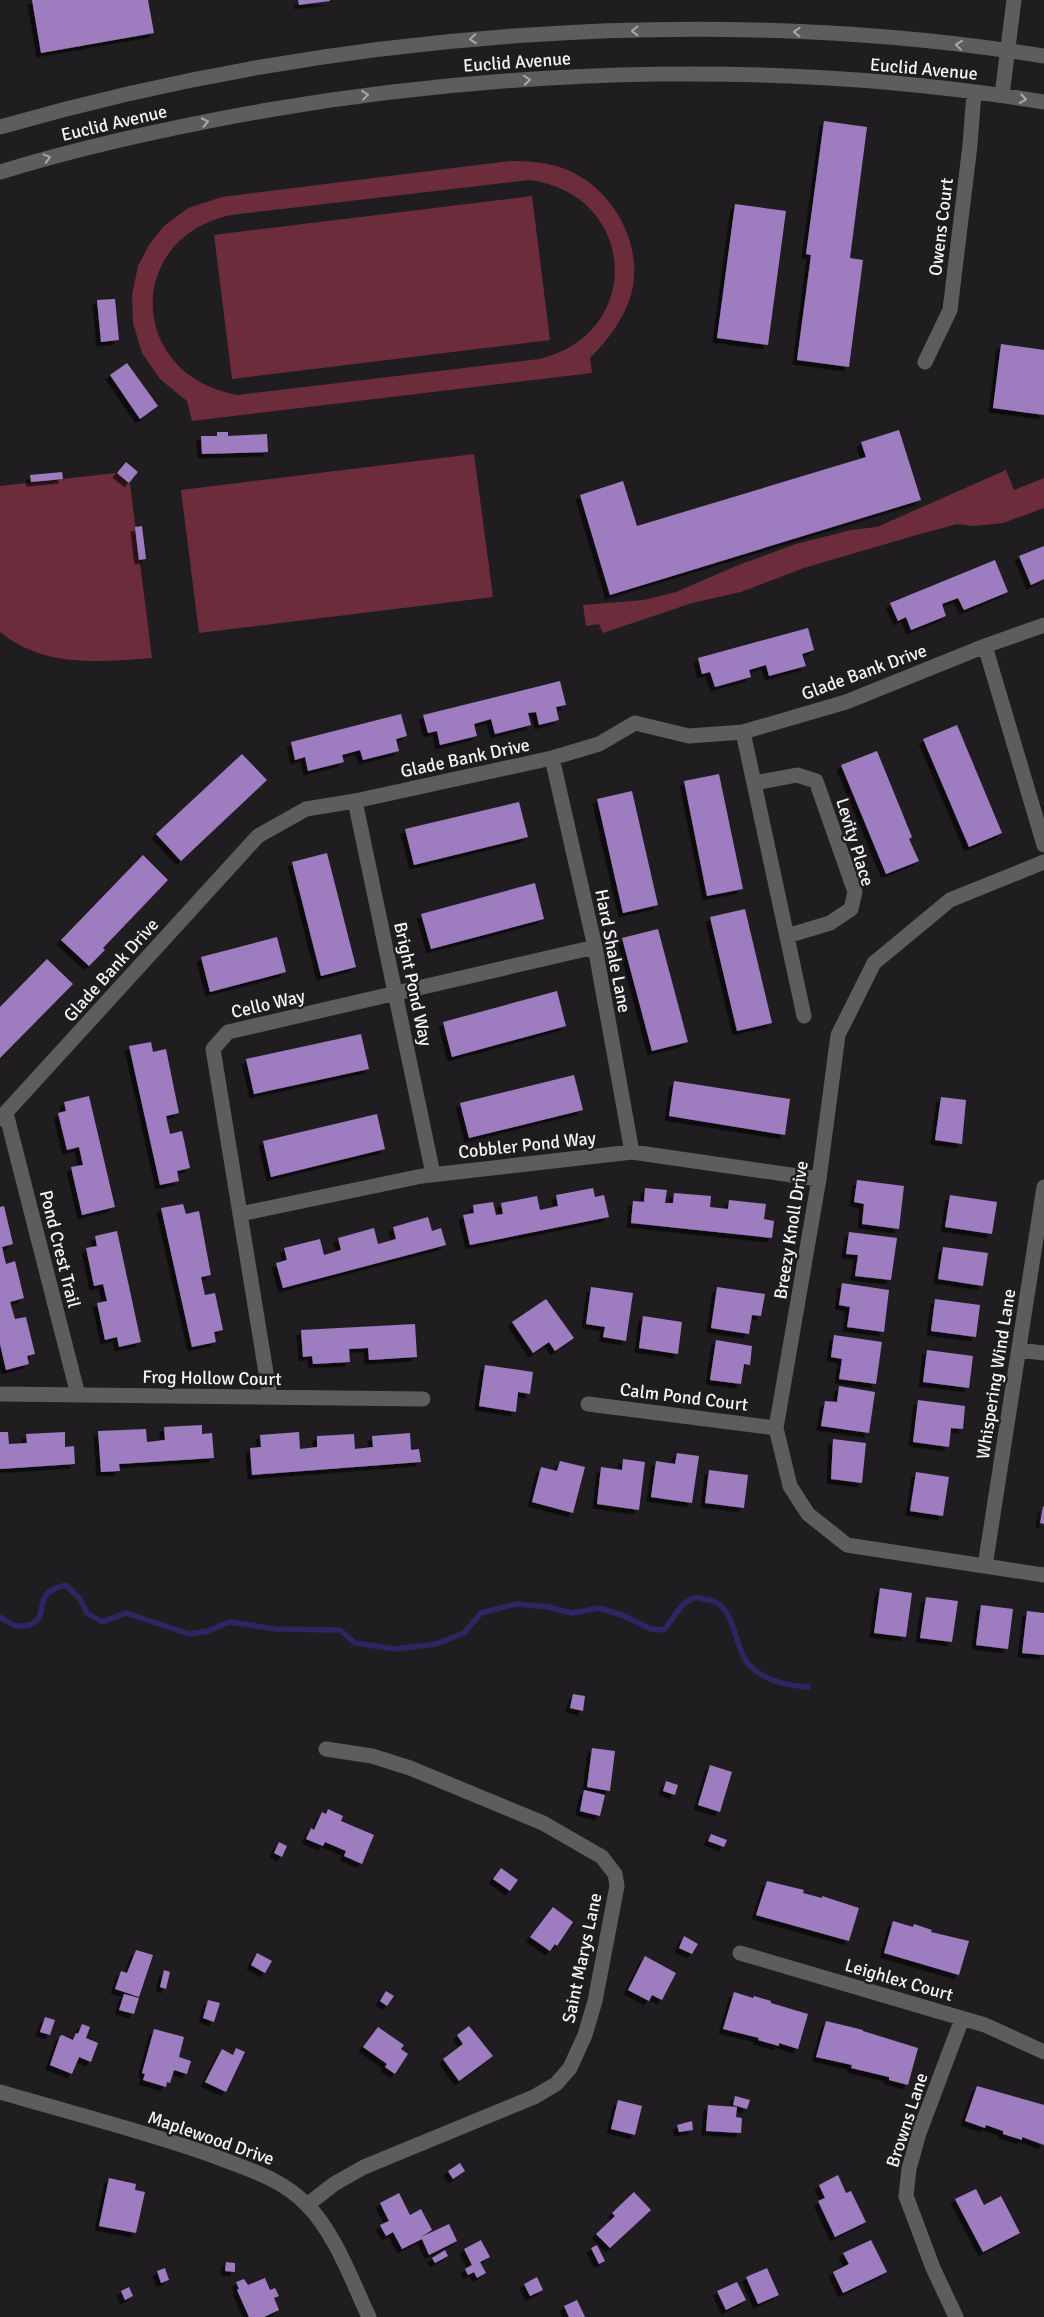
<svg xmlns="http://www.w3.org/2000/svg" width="1044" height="2317" viewBox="0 0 1044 2317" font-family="Signika,sans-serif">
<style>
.green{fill:#6c2c3c;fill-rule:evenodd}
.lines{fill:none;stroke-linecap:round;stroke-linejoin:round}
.stream{stroke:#2f2563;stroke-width:5.5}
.building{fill:#9e7cc0;filter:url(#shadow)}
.minor{stroke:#5e5c5d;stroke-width:15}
.oneway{stroke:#aaa8a9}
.labels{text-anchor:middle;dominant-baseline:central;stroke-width:5;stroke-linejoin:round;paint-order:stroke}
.street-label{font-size:18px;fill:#f5f3f5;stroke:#201d20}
</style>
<defs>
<filter id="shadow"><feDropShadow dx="-4.5" dy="4.5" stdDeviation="0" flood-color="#0009"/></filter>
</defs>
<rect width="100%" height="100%" fill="#201d20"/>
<path class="green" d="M511,161C527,161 541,162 556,166C608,180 646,242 631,295C624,319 608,340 590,358L592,373L192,421L187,401L160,379L142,353L133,323L132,295L138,266L149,245L164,226L188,208L222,197ZM530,180C638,195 645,334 539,359L238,395C128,377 123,238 231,215Z
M532,196L550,340L232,379L214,235Z
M474,454L493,597L199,633L181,490Z
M1006,470L1014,490L1044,478V508L1003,523L973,526L957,524L913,536L804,568L741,592L692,603L603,633L599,624L586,626L583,605L644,600L676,592L736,566L796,544L851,530L877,527Z
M116,473L130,484L152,658C99,662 44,668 0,632V486Z"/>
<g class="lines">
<path class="stream" d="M0,1617L15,1626C20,1626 28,1626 32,1624C51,1614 29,1593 66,1585L80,1599L87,1613L102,1622L126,1613L189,1634L208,1631L229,1622L276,1629L340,1630L355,1643L395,1649L436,1644L464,1633L481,1613L517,1604L548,1607L572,1613L599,1608L622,1615L651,1629L664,1630C673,1620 679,1604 692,1599C695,1597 700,1598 703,1599C739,1601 731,1648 751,1667C766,1681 789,1686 808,1687"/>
</g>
<path class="building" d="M32,0H148L154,33L41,53Z
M298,0H330V1L299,5Z
M824,121L867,127L850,258L863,260L849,367L797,360L811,255L806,254Z
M735,204L786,211L768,345L717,338Z
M115,299L119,340L101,342L97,300Z
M1001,344L1044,350V415L993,408Z
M127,363L158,406L140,419L110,375Z
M899,430L921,500L610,595L580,495L623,481L637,526L866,457L861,442Z
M217,432H228V436L267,434L268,452L202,454L201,436H217Z
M126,462L138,472L129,483L117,473Z
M62,472L63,479L31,482L30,475Z
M142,526L146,559L139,560L135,527Z
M1044,546V579L1031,585L1019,556Z
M995,560L1008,592L964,610L958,598L942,604L946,616L911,630L906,617L898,621L890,603Z
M808,628L814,650L802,654L806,666L769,676L766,665L749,670L751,677L715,687L710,672L702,674L698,658Z
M560,681L566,705L556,707L559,720L539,725L536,712L528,713L531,725L495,734L491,719L474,724L477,736L440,745L437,731L428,733L423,715Z
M401,714L407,736L396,739L399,751L363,760L360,750L342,755L344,762L308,771L305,757L295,760L291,742Z
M957,725L1002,833L969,847L923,739Z
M877,751L912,837L909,839L919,861L886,874L841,765Z
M242,754L267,780L181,861L156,834Z
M719,774L743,889L707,896L684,781Z
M632,791L658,905L623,913L597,799Z
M519,802L528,837L414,865L405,829Z
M327,853L356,967L321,976L292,862Z
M143,855L168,880L103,948L105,950L89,966L61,940Z
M535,883L544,919L431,949L421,914Z
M745,909L772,1023L737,1031L710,917Z
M658,929L688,1042L652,1051L622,938Z
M277,937L286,972L210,992L201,957Z
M47,959L73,984L0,1058V1007Z
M557,991L566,1026L452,1057L443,1022Z
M361,1034L369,1069L254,1094L246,1059Z
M151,1042L153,1052L166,1049L179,1113L166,1116L170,1134L182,1131L190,1168L177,1171L179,1181L160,1185L129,1046Z
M574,1075L583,1110L469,1138L460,1103Z
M674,1081L790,1099L785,1135L669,1116Z
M89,1096L115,1207L82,1215L71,1167L83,1165L79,1147L67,1150L58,1113L66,1111L64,1102Z
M941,1097L966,1100L962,1144L935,1140Z
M377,1114L385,1149L271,1177L263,1141Z
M857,1180L904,1186L899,1229L862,1224L864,1204L854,1202Z
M593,1188L595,1197L604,1195L609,1217L470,1245L463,1215L474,1213L473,1205L493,1202L496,1215L503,1214L501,1203L537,1196L540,1210L558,1206L556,1195Z
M645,1188L667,1190L665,1203H673L674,1193L711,1196L710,1207L728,1209L729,1200L766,1204L764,1219L774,1221L772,1238L631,1223L633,1201L644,1202Z
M950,1195L997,1202L992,1234L945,1227Z
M183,1204L186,1214L199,1211L211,1275L201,1277L205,1295L215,1293L223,1330L214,1332L216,1342L192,1347L161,1208Z
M4,1206L13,1244L2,1247L6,1264L15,1261L24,1298L10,1302L15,1319L26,1317L35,1354L27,1356L29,1364L6,1370L0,1344V1207Z
M428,1217L432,1231L441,1228L446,1245L283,1288L276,1263L287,1260L284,1248L320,1239L324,1255L341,1250L338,1238L374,1228L378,1244L396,1239L393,1227Z
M117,1231L141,1342L119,1347L117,1337L105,1340L97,1303L107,1301L103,1284L94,1286L86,1248L97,1246L95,1236Z
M849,1232L897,1238L891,1280L855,1276L858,1255L846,1254Z
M943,1247L988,1253L983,1286L938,1279Z
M842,1283L889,1290L884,1332L847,1327L850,1307L839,1305Z
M591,1287L633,1293L626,1341L603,1337L605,1327L586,1324Z
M717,1287L765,1294L761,1316L752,1315L749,1334L711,1328Z
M546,1299L574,1338L555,1351L549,1342L533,1353L512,1322Z
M935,1299L980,1305L976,1337L931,1331Z
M643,1316L682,1322L678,1354L639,1348Z
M415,1324L417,1357L369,1360L368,1348L349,1349L350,1362L313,1364L312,1356L303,1357L301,1330Z
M834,1335L882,1342L876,1384L839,1379L842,1359L831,1357Z
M716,1340L752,1346L750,1365L744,1364L741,1384L710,1380Z
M927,1350L973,1356L969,1388L923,1382Z
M485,1365L533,1372L530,1394L518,1392L516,1412L479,1406Z
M839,1386L875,1392L869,1433L821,1426L825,1401L837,1402Z
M918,1400L965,1406L963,1429L951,1428L949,1447L913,1442Z
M202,1425V1434L212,1433L214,1458L119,1464L120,1471L101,1472L98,1431L146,1429L147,1442L165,1440L164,1427Z
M0,1432H8L9,1444L27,1443L26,1434L65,1432V1447L74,1446L75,1464L0,1469Z
M299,1432L300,1449L317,1447V1436L354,1434L355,1449L373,1447L372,1436L410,1433L411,1450L419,1449L421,1462L252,1475L250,1448L261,1447L260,1435Z
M833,1439L866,1443L862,1483L831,1479Z
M677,1453L699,1456L692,1503L651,1497L656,1461L675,1464Z
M623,1459L645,1462L639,1510L597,1504L601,1467L622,1470Z
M560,1461L585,1467L573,1513L532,1502L541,1467L557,1471Z
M709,1470L748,1475L744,1508L705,1503Z
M916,1472L949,1477L943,1516L910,1511Z
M1043,1506L1044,1507V1524L1040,1523Z
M880,1588L912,1593L906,1637L874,1633Z
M926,1597L958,1601L952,1642L920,1638Z
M981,1605L1013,1609L1008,1649L976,1645Z
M1027,1611L1044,1613V1655L1022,1653Z
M573,1694L585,1696L583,1711L570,1708Z
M592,1748L615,1751L610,1791L587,1787Z
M710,1765L732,1772L720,1812L698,1805Z
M666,1781L678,1785L675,1795L663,1791Z
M584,1790L605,1795L600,1816L580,1811Z
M328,1809L343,1816L341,1821L374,1835L362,1864L344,1856L346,1851L325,1842L323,1846L306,1839L311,1828L314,1830L322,1812L326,1814Z
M711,1834L727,1840L724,1847L708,1841Z
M279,1842L287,1846L282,1857L274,1853Z
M501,1868L518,1880L510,1891L493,1879Z
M767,1881L804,1890L803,1893L822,1898V1896L859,1908L849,1941L756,1915Z
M553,1907L573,1922L557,1946L555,1944L550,1951L530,1937Z
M893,1921L913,1927L914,1924L932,1930L931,1932L969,1941L959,1975L884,1953Z
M684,1936L698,1944L692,1954L679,1948Z
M136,1950L153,1955L139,1997L115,1989L121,1971L127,1973Z
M257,1953L272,1961L265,1973L251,1965Z
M645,1956L676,1973L662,2000L652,1995L649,2001L628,1990Z
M164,1970L170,1972L166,1989L160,1987Z
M386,1991L394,1996L387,2006L380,2001Z
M734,1992L753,1998L754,1996L771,2001V2003L808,2014L798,2049L779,2043V2046L758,2040L759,2038L723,2029Z
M124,1994L139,1998L134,2014L119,2010Z
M208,2000L220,2003L214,2022L203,2018Z
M45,2017L55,2020L50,2035L40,2032Z
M826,2021L863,2030V2031L918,2048L908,2085L889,2080V2077L851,2068L852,2065L816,2057Z
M82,2024L90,2027L86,2038L98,2043L91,2062L79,2057L72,2074L50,2065L60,2036L62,2035L73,2040L76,2033L78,2034Z
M469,2026L493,2056L459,2081L443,2059L463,2044L457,2035Z
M378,2027L404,2045L401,2049L408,2054L395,2074L385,2067L387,2064L363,2047Z
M154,2029L184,2037L179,2057L191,2061L187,2074L174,2070L170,2083L167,2082L166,2087L143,2080L145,2074L142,2073Z
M236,2048L245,2052L226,2092L205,2082L222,2049L233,2055Z
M977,2086L1044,2105V2145L1022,2137V2140L1003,2134V2131L986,2125L985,2128L965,2121Z
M735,2096L750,2100L747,2109L733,2105Z
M618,2100L642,2106L635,2135L611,2129Z
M708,2105L737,2107L736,2117L742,2118L741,2133L706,2131Z
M692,2121L693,2130L679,2132L677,2125Z
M460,2163L465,2171L453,2179L448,2171Z
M838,2175L846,2193L851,2191L866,2222L835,2237L818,2201L825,2198L819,2185Z
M109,2178L136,2184L135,2190L145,2192L136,2233L99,2226Z
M976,2189L984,2205L1001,2196L1020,2233L983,2252L955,2199Z
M634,2192L651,2210L610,2248L596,2234L615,2216L612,2213Z
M399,2193L410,2215L421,2209L432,2230L421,2237L449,2224L457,2241L429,2255L422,2239L402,2249L393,2232L386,2236L380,2225L389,2221L380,2203Z
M481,2240L490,2257L480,2262L486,2273L477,2278L474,2272L468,2275L465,2269L472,2265L464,2249Z
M871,2240L887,2272L843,2293L833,2272L849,2264L843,2253Z
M597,2245L605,2261L599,2264L591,2248Z
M445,2250L448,2256L435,2263L432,2258Z
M226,2262L235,2263V2272L225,2271Z
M165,2268L169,2280L161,2283L157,2271Z
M767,2268L779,2295L758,2304L746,2277Z
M537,2277L543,2290L530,2296L524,2284Z
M265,2278L270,2290L275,2288L279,2296L274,2298L279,2310L264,2317H249L237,2290L239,2289L236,2282L244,2279L248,2285Z
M737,2282L746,2300L726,2310L717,2291Z
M129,2287L133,2296L125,2300L121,2291Z
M577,2300L585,2317H569L564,2306Z"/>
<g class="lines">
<path class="minor" d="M1002,95L1014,0
M0,127C330,32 704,2 1044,56
M0,172C88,145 178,126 268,110C523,67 789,60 1044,102
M925,362L950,310L970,145L974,92
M985,646L1044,845
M743,732L804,1016
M552,758L595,947L632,1152
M754,783L797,775L816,781L855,892L851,909L830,923L787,936
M355,801L433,1174
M1044,862L950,900L874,963L838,1035L819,1179L776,1428L790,1486L808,1514L847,1545L1044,1575
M6,1113L78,1395
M0,1119L258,836L306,809L355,801L552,758L599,744L635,723L689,736L743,732L846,702L985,646L1044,625
M240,1214L422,1176L632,1152L819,1179
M1019,1350L1044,1353
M0,1394L423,1399
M270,1397L213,1049L228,1032L595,947
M588,1404L776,1428
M985,1566L1044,1187
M740,1953L985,2025L1044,2052
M0,2092C71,2113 144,2131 214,2156C247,2169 281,2178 307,2205C335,2233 352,2281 369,2317
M307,2205L334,2184L364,2167L534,2097L556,2084L570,2068L585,2035L595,2001L617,1886L615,1874L602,1857L543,1823L410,1768L372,1756L326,1749
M956,2317L933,2268L906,2196L909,2169L919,2133L962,2019"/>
</g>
<defs><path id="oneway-chevron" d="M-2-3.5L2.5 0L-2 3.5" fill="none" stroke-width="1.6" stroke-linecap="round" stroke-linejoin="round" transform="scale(1.25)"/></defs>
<g class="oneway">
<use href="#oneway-chevron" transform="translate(635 31) rotate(179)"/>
<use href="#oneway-chevron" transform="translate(797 32) rotate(-178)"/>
<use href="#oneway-chevron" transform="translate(473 39) rotate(175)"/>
<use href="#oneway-chevron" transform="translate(959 45) rotate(-174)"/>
<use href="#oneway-chevron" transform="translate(527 80) rotate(-5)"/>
<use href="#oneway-chevron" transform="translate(365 95) rotate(-7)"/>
<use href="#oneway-chevron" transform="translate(1023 99) rotate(9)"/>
<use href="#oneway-chevron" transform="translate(205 122) rotate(-12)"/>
<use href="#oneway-chevron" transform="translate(47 158) rotate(-15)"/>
</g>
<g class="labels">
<g class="street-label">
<text transform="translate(517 62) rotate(-4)">Euclid Avenue</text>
<text transform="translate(924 69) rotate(5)">Euclid Avenue</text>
<text transform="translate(114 123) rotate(-13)">Euclid Avenue</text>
<text transform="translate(941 227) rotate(-83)">Owens Court</text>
<text transform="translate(864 672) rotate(-20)">Glade Bank Drive</text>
<text transform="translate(465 758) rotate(-12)">Glade Bank Drive</text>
<text transform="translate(855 842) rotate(73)">Levity Place</text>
<text transform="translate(613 951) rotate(79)">Hard Shale Lane</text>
<text transform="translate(111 970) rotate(-48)">Glade Bank Drive</text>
<text transform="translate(413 984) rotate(78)">Bright Pond Way</text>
<text transform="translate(268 1004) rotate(-13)">Cello Way</text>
<text transform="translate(527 1145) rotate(-6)">Cobbler Pond Way</text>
<text transform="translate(791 1230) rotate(-81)">Breezy Knoll Drive</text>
<text transform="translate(60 1249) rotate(76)">Pond Crest Trail</text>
<text transform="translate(996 1374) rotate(-81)">Whispering Wind Lane</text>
<text transform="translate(212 1378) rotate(1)">Frog Hollow Court</text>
<text transform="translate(684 1397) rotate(7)">Calm Pond Court</text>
<text transform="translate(582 1958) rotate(-78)">Saint Marys Lane</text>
<text transform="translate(899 1980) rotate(16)">Leighlex Court</text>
<text transform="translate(907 2120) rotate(-72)">Browns Lane</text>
<text transform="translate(211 2138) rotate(19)">Maplewood Drive</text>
</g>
</g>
</svg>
